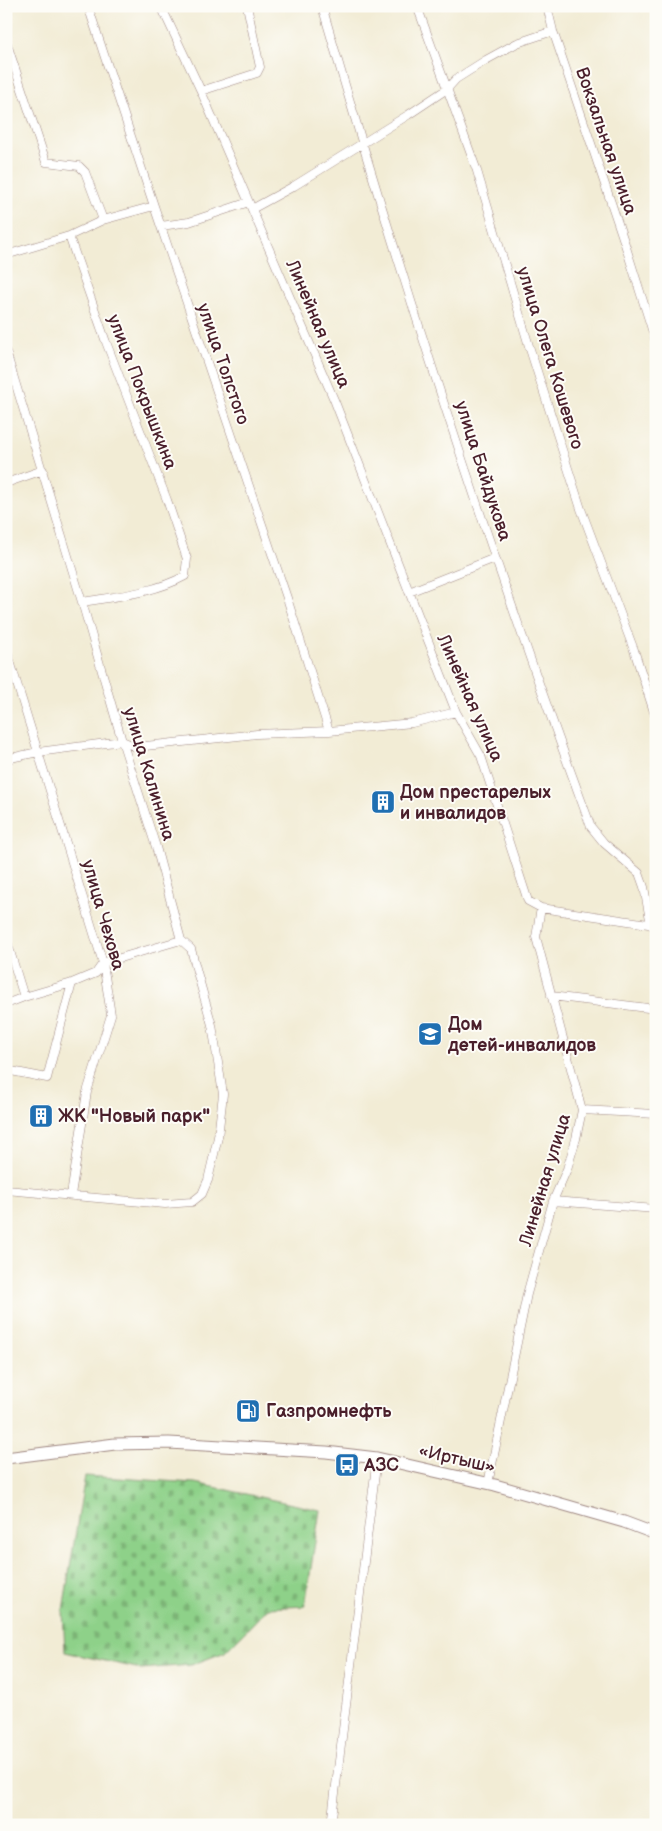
<svg xmlns="http://www.w3.org/2000/svg" width="662" height="1831" viewBox="0 0 662 1831" font-family="'Balsamiq Sans',sans-serif">
<style>
.cemetery{fill:url(#cemetery-stones);stroke:#6c785a}
.lines{fill:none;stroke-linecap:round;stroke-linejoin:round}
.minor-casing{stroke:#9e8680;stroke-width:9}
.highway-casing{stroke:#9e8680;stroke-width:13}
.minor{stroke:#fff;stroke-width:8}
.highway{stroke:#fff;stroke-width:11}
.labels{text-anchor:middle;dominant-baseline:central;stroke-width:4;stroke-linejoin:round;paint-order:stroke}
.street-label{font-size:18px;fill:#4a1f2b;stroke:#fdfcf7}
.poi-label{font-size:18px;font-weight:bold;fill:#4a1f2b;stroke:#fdfcf7;text-anchor:start}
</style>
<defs>
<pattern id="cemetery-stones" width="16" height="16" patternUnits="userSpaceOnUse" patternTransform="scale(1.25)"><rect width="16" height="16" fill="#8ed189"/><path d="M2 7V4a2 2 0 0 1 4 0v3zM10 15v-3a2 2 0 0 1 4 0v3z" fill="#7cb376"/></pattern>
</defs>
<rect width="100%" height="100%" fill="#fdfcf7"/>
<filter id="ink" filterUnits="userSpaceOnUse"><feTurbulence type="fractalNoise" baseFrequency=".02" numOctaves="2"/><feDisplacementMap in="SourceGraphic" scale="10" xChannelSelector="R" yChannelSelector="G"/><feConvolveMatrix kernelMatrix="1 2 1 2 8 2 1 2 1" color-interpolation-filters="sRGB"/></filter>
<filter id="wash" filterUnits="userSpaceOnUse"><feTurbulence type="fractalNoise" baseFrequency=".0096" numOctaves="4" result="noise"/><feDisplacementMap in="SourceGraphic" scale="20" xChannelSelector="R" yChannelSelector="G"/><feGaussianBlur stdDeviation="1.12" result="paint"/><feColorMatrix in="noise" values="0 0 0 0 0 0 0 0 0 0 0 0 0 0 0 0 0 1.4 0 .05"/><feComposite in="paint" operator="in"/></filter>
<g filter="url(#wash)">
<rect width="100%" height="100%" fill="#f2ecd5"/>
<path class="cemetery" d="M85,1476L195,1483L320,1510L305,1606L268,1608L225,1652L191,1665L141,1669L65,1652L63,1610Z"/>
</g>
<g filter="url(#ink)">
<g class="lines">
<defs>
<path id="minor" d="M88,6L154,206L287,598L329,731
M161,6L201,91L335,402L456,712L481,756L528,901L541,908L536,937L582,1110L576,1139L567,1169L553,1201L527,1294L488,1484
M322,6C402,283 491,557 591,827L604,843L639,873L644,887L651,925
M417,6L477,171L529,346L581,509L634,650L656,718
M547,6L553,31L624,241L656,342
M6,41L46,162L79,166L85,172L103,220
M201,91L257,73L260,67L247,6
M252,209L294,186L408,115L447,89L456,79L486,60L517,43L553,31
M161,226L189,222L249,202
M69,236L106,342L167,500L187,559L185,576C154,593 117,596 82,602
M6,255L69,236L103,220L154,206
M6,352L82,602L122,741L156,847L181,940L191,949L197,972L212,1025L223,1094L218,1137L208,1180L202,1194L192,1202L165,1204L6,1190
M6,483L43,470
M409,592L495,558
M6,648L103,963L111,1015L87,1092L71,1195
M6,759L38,752L122,741L136,747L257,734L329,731L412,723L456,712
M541,908L655,925
M6,938L24,997
M72,983L96,973L103,963L181,940
M551,996L656,1009
M6,1004L24,997L72,983L47,1078L6,1070
M582,1110L656,1114
M553,1201L656,1209
M331,1825L377,1458"/>
<path id="highway" d="M6,1458L115,1444L169,1443L326,1452L377,1458L495,1485L624,1522L656,1534"/>
</defs>
<use href="#minor" class="minor-casing"/>
<use href="#highway" class="highway-casing"/>
<use href="#minor" class="minor"/>
<use href="#highway" class="highway"/>
</g>
</g>
<defs>
<symbol id="building-square" viewBox="-11 -11 22 22"><rect x="-9" y="-9" width="18" height="18" rx="4" fill="#1f6fb2" stroke="#fdfcf7"/><path d="M-4-6H4V6H1V3H-1V6H-4ZM-2.5-4.3h1.7v1.8h-1.7ZM.8-4.3h1.7v1.8H.8ZM-2.5-1h1.7V.8h-1.7ZM.8-1h1.7V.8H.8Z" fill="#fff"/></symbol>
<symbol id="school-square" viewBox="-11 -11 22 22"><rect x="-9" y="-9" width="18" height="18" rx="4" fill="#1f6fb2" stroke="#fdfcf7"/><path d="M0-5L7-2L0 1L-7-2ZM-4 1L0 2.5L4 1V4Q0 6-4 4Z" fill="#fff"/></symbol>
<symbol id="fuel-square" viewBox="-11 -11 22 22"><rect x="-9" y="-9" width="18" height="18" rx="4" fill="#1f6fb2" stroke="#fdfcf7"/><path d="M-5.5-6h7V0h2V4h1.3V-2.5L3-4.5l.8-.8L6-3V5H2.5V1h-1V6h-7ZM-4.2-4.7v3.2H.2V-4.7Z" fill="#fff"/></symbol>
<symbol id="bus-square" viewBox="-11 -11 22 22"><rect x="-9" y="-9" width="18" height="18" rx="4" fill="#1f6fb2" stroke="#fdfcf7"/><path d="M-5-6H5V4H4V6H2V4H-2V6H-4V4H-5ZM-3.5-4V0h7V-4ZM-3.5 1.2v1.5H-2V1.2ZM2 1.2v1.5H3.5V1.2Z" fill="#fff"/></symbol>
</defs>
<g fill-rule="evenodd">
<use href="#building-square" x="369" y="788" width="28" height="28"/>
<use href="#school-square" x="416" y="1020" width="28" height="28"/>
<use href="#building-square" x="27" y="1102" width="28" height="28"/>
<use href="#fuel-square" x="234" y="1397" width="28" height="28"/>
<use href="#bus-square" x="333" y="1451" width="28" height="28"/>
</g>
<g class="labels">
<g class="street-label">
<text transform="translate(606 141) rotate(71)">Вокзальная улица</text>
<text transform="translate(318 324) rotate(67)">Линейная улица</text>
<text transform="translate(550 358) rotate(73)">улица Олега Кошевого</text>
<text transform="translate(223 364) rotate(71)">улица Толстого</text>
<text transform="translate(142 392) rotate(69)">улица Покрышкина</text>
<text transform="translate(483 471) rotate(72)">улица Байдукова</text>
<text transform="translate(470 698) rotate(66)">Линейная улица</text>
<text transform="translate(149 774) rotate(73)">улица Калинина</text>
<text transform="translate(103 915) rotate(74)">улица Чехова</text>
<text transform="translate(545 1180) rotate(-73)">Линейная улица</text>
<text transform="translate(457 1459) rotate(13)">«Иртыш»</text>
</g>
<g class="poi-label">
<text x="400" y="792">Дом престарелых<tspan x="400" dy="21">и инвалидов</tspan></text>
<text x="448" y="1024">Дом<tspan x="448" dy="21">детей-инвалидов</tspan></text>
<text x="58" y="1116">ЖК "Новый парк"</text>
<text x="266" y="1411">Газпромнефть</text>
<text x="364" y="1465">АЗС</text>
</g>
</g>
<rect width="662" height="1831" fill="none" stroke="#fdfcf7" stroke-width="25"/>
</svg>
